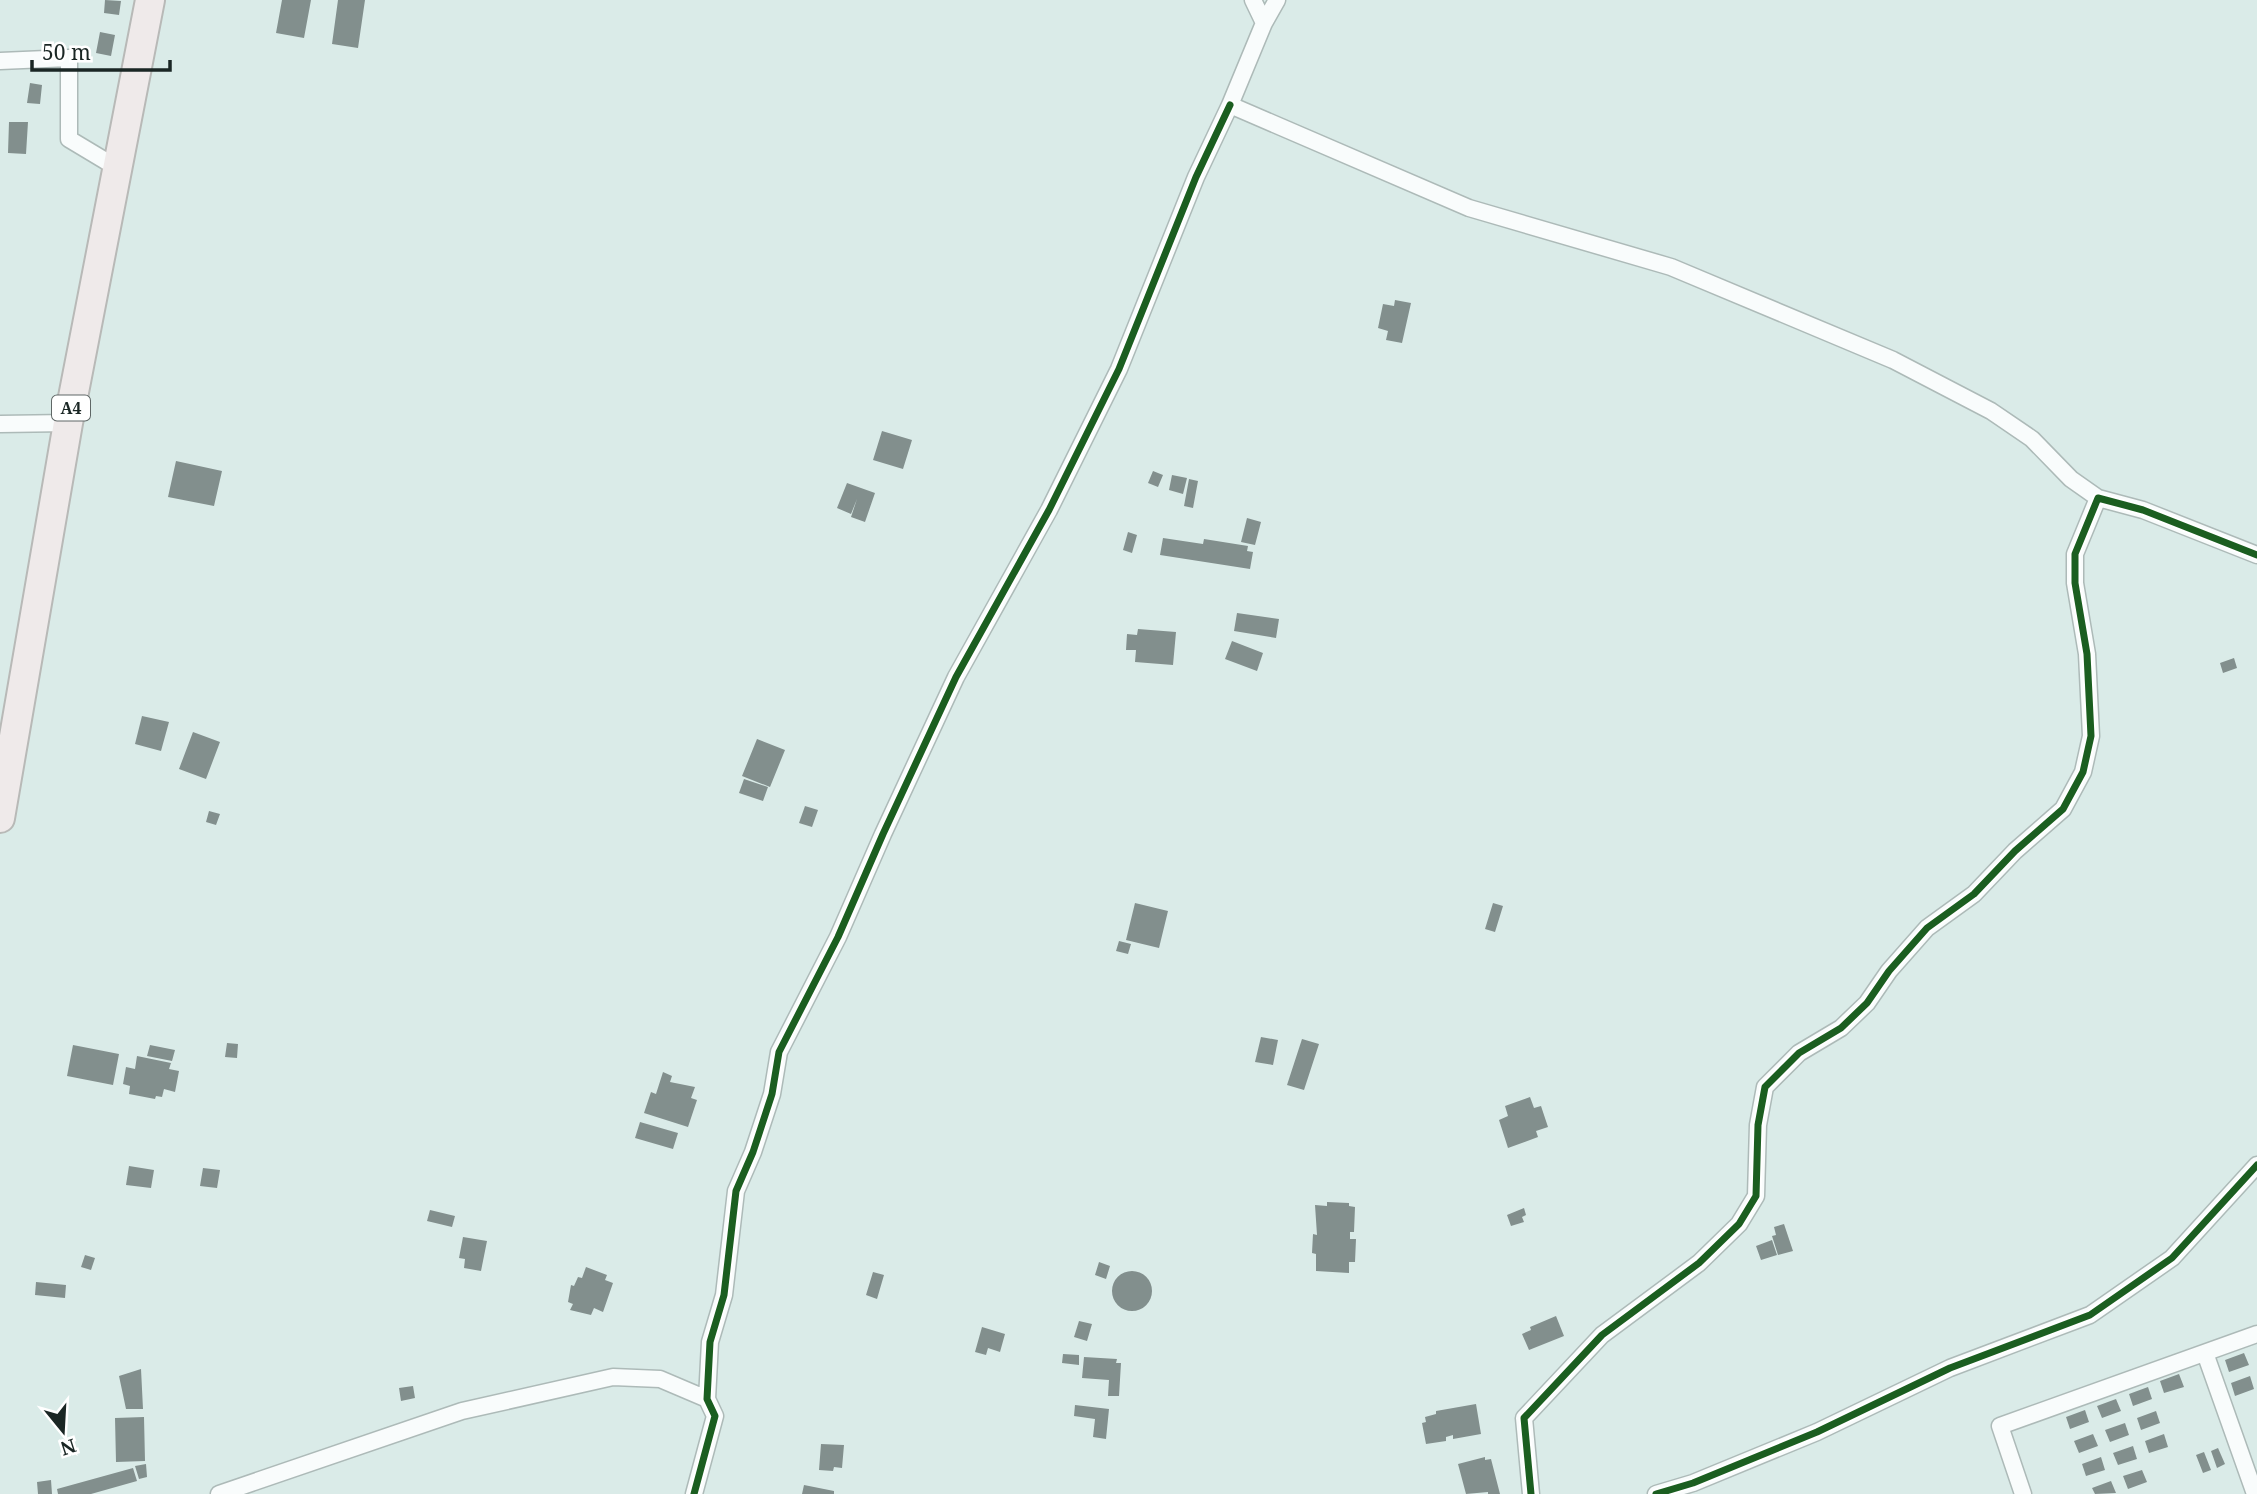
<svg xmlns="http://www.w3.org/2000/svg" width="2257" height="1494" viewBox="0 0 2257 1494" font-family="'Noto Serif',serif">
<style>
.building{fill:#828f8d}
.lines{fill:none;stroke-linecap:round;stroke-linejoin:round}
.street-casing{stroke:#adbab8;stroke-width:19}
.highway-casing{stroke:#b8b9b7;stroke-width:32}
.street{stroke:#f9fcfc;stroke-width:16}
.highway{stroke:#efeaea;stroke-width:28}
.cycleway-casing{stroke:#fff;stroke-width:11}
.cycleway{stroke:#1b5e20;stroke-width:7}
.labels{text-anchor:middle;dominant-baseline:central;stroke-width:7;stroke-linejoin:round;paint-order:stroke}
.shield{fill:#fff;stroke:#5f6766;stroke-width:2}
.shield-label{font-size:16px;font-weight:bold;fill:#1a2624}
</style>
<rect width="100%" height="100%" fill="#daebe8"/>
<path class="building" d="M105,0L121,1L119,15L104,13Z
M282,0H311L304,38L276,33Z
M338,0H365L358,48L332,44Z
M100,32L115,35L111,56L96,53Z
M30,83L42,85L40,104L27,103Z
M9,122H28L26,154L8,153Z
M1395,300L1411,303L1402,343L1386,340L1388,331L1378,328L1383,304L1394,306Z
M882,431L912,440L903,469L873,460Z
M176,461L222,471L214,506L168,497Z
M1153,471L1163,475L1158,487L1148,483Z
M1172,475L1187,478L1183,494L1169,490Z
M1189,479L1198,481L1193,508L1184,506Z
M847,483L875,493L865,522L851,517L857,499L851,514L837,508Z
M1247,518L1261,522L1255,545L1241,542Z
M1128,532L1137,535L1132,553L1123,550Z
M1163,538L1203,544L1204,539L1248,546L1247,551L1253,552L1250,569L1160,555Z
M1237,613L1279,619L1276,638L1234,631Z
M1138,629L1176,632L1173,665L1135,662L1136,650H1126L1127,634L1137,635Z
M1232,641L1263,653L1257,671L1225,659Z
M2234,658L2237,668L2223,673L2220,663Z
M142,716L169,722L161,751L135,744Z
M193,732L220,742L206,779L179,769Z
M757,739L785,750L770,787L742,776Z
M744,779L768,787L763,801L739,793Z
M805,806L818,810L812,827L799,823Z
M209,811L220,814L216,825L206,822Z
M1135,903L1168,911L1159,948L1126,940Z
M1493,903L1503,906L1495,932L1485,929Z
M1119,941L1131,944L1128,954L1116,951Z
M1261,1037L1278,1040L1273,1065L1255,1062Z
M1302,1039L1319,1044L1304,1090L1287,1085Z
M227,1043L238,1044L237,1058L225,1057Z
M73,1045L119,1054L113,1085L67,1076Z
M150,1045L175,1050L172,1061L147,1056Z
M137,1056L171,1063L169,1069L179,1071L175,1092L164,1089L162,1097L156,1096L155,1099L129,1094L130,1086L123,1084L126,1067L135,1069Z
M663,1072L672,1076L670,1082L695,1087L691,1098L697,1100L688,1127L644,1113L651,1092L656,1094Z
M1530,1097L1534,1108L1541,1106L1548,1127L1536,1131L1538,1137L1508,1148L1499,1120L1508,1116L1505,1106Z
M640,1122L678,1133L673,1149L635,1138Z
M129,1166L154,1170L151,1188L126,1185Z
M203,1168L220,1170L217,1188L200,1186Z
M1327,1202L1349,1203V1206L1355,1207L1354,1232H1350V1239H1356L1355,1262H1349V1273L1316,1271V1254L1312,1253L1313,1234L1317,1235L1315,1205L1327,1206Z
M1524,1208L1526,1215L1522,1217L1524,1222L1511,1226L1507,1215Z
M430,1210L455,1216L452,1227L427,1221Z
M1784,1224L1793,1251L1778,1255L1772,1236L1776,1235L1774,1227Z
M463,1237L487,1241L481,1271L464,1268L465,1259L459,1258Z
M1772,1240L1777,1255L1761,1260L1756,1246Z
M85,1255L95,1258L91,1270L81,1267Z
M1099,1262L1110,1266L1106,1279L1095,1275Z
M586,1267L607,1275L605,1280L613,1283L603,1312L594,1308L591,1315L570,1310L573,1304L568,1302L571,1285L574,1286L578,1277L582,1278Z
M1112 1291a20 20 0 1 1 40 0a20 20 0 1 1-40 0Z
M873,1272L884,1275L877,1299L866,1295Z
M36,1282L66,1285L65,1298L35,1295Z
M1556,1316L1564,1336L1529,1350L1522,1334L1531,1330L1530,1327Z
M1079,1321L1092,1324L1087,1341L1074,1337Z
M982,1327L1005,1334L1000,1352L988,1348L986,1355L975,1352Z
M2244,1353L2249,1365L2229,1372L2225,1360Z
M1063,1354L1079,1355V1365L1062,1363Z
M1084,1357L1117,1359L1116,1363H1121L1119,1396H1108L1109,1380L1082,1378Z
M141,1369L143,1409H126L119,1376Z
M2179,1374L2184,1387L2164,1393L2160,1381Z
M2250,1376L2254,1389L2235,1396L2231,1383Z
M413,1386L415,1398L401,1401L399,1388Z
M2148,1387L2152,1399L2133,1406L2129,1394Z
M2116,1399L2121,1411L2102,1418L2097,1406Z
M1476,1404L1481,1434L1453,1439V1435L1446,1437V1441L1426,1444L1422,1423L1426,1422L1425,1417L1436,1414V1411Z
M1075,1405L1109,1409L1106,1439L1093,1437L1095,1419L1074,1416Z
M2085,1410L2089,1422L2070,1429L2066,1417Z
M2156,1411L2160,1423L2141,1430L2137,1418Z
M144,1417L145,1461L116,1462L115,1418Z
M2125,1423L2129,1435L2110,1442L2105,1430Z
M2093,1434L2098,1446L2079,1453L2074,1441Z
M2164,1434L2168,1447L2149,1453L2145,1441Z
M821,1444L844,1445L842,1468L834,1467L833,1471L819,1470Z
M2133,1446L2137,1459L2118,1465L2113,1453Z
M2218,1448L2225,1464L2217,1468L2211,1451Z
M2204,1452L2211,1470L2203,1473L2196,1455Z
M1485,1457V1460L1491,1459L1500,1494H1488V1492L1466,1494L1458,1464Z
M2101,1457L2105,1470L2086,1476L2082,1464Z
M146,1464L147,1477L139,1479L135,1466Z
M133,1468L137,1481L91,1494H58L57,1489Z
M2142,1470L2147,1482L2128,1489L2123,1476Z
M51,1480L52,1494H38L37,1482Z
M2111,1481L2116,1493L2095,1494L2092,1488Z
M804,1485L834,1491V1494H802Z"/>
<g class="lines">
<defs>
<path id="street" d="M1253,0L1264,23L1230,105L1469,208L1671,267L1893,360L1991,411L2032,439L2071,479L2098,498
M1264,23L1277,0
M0,61L69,58V139L119,169
M0,424L68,423
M2205,1353L2255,1494
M219,1494L462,1411L613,1377L660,1379L707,1399
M694,1494L715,1416L707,1399L710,1342L724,1295L736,1191L753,1152L772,1094L779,1052L838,937L883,834L956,677L1049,510L1119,369L1196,177L1230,105
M1531,1494L1524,1418L1602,1335L1699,1263L1739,1224L1756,1196L1758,1125L1765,1087L1799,1053L1841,1028L1867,1003L1889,971L1927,928L1974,894L2015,851L2063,809L2083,772L2091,736L2087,654L2075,583V554L2098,498L2143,510L2257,555
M1656,1494L1693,1483L1817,1432L1950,1368L2090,1315L2172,1258L2257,1165
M2023,1494L2000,1426L2257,1334"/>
<path id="highway" d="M0,818L68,423L150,0"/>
</defs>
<use href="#street" class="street-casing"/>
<use href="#highway" class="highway-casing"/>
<use href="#street" class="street"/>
<use href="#highway" class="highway"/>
<defs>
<path id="cycleway" d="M694,1494L715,1416L707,1399L710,1342L724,1295L736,1191L753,1152L772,1094L779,1052L838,937L883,834L956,677L1049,510L1119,369L1196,177L1230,105
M1531,1494L1524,1418L1602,1335L1699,1263L1739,1224L1756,1196L1758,1125L1765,1087L1799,1053L1841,1028L1867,1003L1889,971L1927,928L1974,894L2015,851L2063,809L2083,772L2091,736L2087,654L2075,583V554L2098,498L2143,510L2257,555
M1656,1494L1693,1483L1817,1432L1950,1368L2090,1315L2172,1258L2257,1165"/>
</defs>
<use href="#cycleway" class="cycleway-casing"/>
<use href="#cycleway" class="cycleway"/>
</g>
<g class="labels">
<rect class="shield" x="52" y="395.5" width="38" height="25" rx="5"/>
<g class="shield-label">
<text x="71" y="408">A4</text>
</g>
</g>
<g transform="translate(63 1431) rotate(162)" stroke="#ffffff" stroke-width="5" paint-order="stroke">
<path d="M0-5L12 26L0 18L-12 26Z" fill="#1a2624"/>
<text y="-10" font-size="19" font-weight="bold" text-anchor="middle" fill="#1a2624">N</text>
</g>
<path d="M32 60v10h138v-10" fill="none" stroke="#1a2624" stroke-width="3.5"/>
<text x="42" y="60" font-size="21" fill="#1a2624" stroke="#ffffff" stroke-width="5" paint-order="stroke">50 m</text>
</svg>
